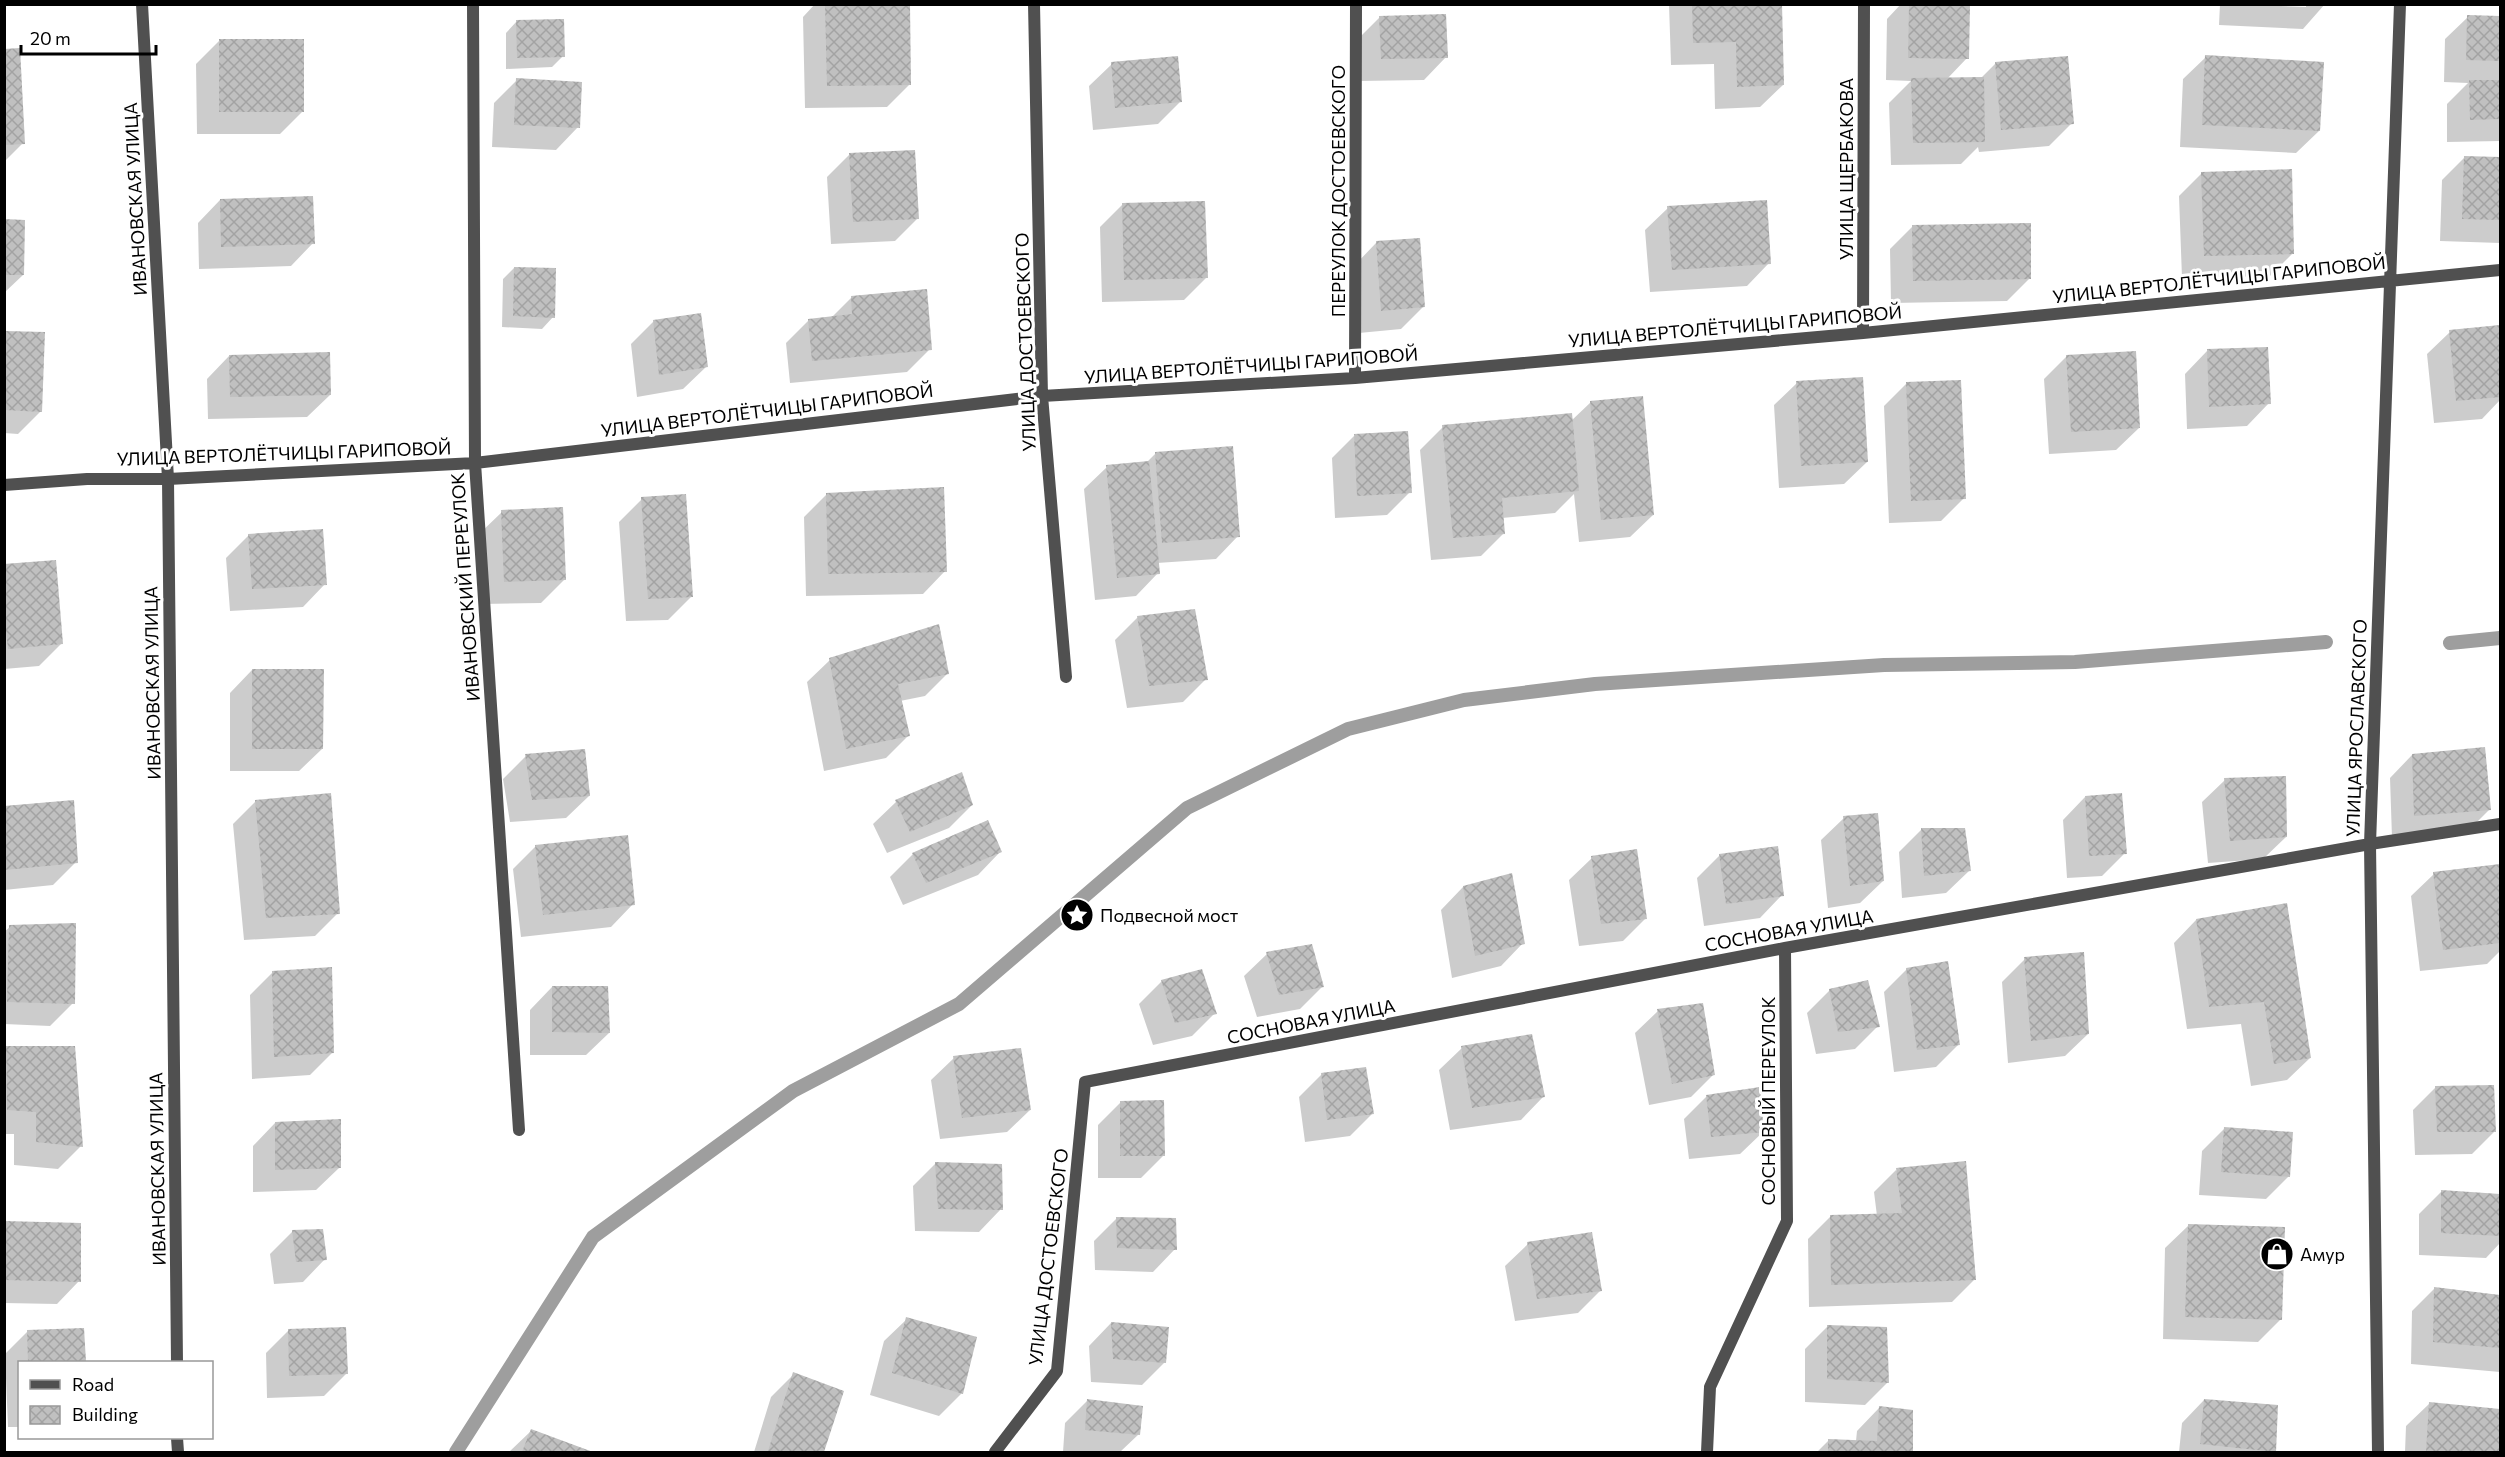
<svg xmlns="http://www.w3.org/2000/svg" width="2505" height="1457" viewBox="0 0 2505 1457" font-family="Commissioner,sans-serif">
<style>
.shadow{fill:#0003}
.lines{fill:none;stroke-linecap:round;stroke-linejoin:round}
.stream{stroke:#9e9e9e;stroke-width:14}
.building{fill:url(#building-cross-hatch)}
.minor{stroke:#505050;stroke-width:12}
.labels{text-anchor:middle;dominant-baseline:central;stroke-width:6;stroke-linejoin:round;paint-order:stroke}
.street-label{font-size:18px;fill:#000;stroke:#fff}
.poi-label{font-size:18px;fill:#000;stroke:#fff;text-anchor:start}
</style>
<defs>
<pattern id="building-cross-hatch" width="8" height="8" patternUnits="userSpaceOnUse" patternTransform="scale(1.5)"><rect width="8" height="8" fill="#c0c0c0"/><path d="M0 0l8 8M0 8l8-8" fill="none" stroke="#a3a3a3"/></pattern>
</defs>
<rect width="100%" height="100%" fill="#fff"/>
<path class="shadow" d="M815,4H908L910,84L887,107L805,108L803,17Z
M1669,4H1780L1783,85L1760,107L1715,109L1714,64L1671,65Z
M1901,4H1968L1967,58L1947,79L1981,78L1995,64L2072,123L2049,146L1979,152L1978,147L1961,164L1891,165L1889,103L1911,81L1886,80L1887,19Z
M2220,4L2306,7V4H2325L2303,29L2219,25Z
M1380,17L1446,57L1424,80L1359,81L1357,40Z
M2468,17H2500V141L2447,142V104L2468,83L2444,82L2445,39Z
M517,21L563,56L552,67L506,69V33Z
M219,41L303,111L280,134H197L196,64Z
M4,50L23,143L4,162Z
M2206,57L2319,131L2296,153L2180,147L2183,79Z
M1112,64L1180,102L1158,124L1093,130L1089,86Z
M517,80L578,127L556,150L492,147L494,103Z
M850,154L917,219L895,241L831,244L827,177Z
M2465,157L2500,159V243L2440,241L2442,180Z
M2202,173L2293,253L2270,276L2182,278L2179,196Z
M220,200L313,243L291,266L199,269L198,223Z
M1122,205L1207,277L1184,300L1102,302L1100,227Z
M1668,208L1769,263L1747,286L1650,292L1645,230Z
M4,221L23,275L4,293Z
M1913,226L2030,278L2007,301L1891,303L1890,249Z
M1376,243L1424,306L1401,329L1359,333L1354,266Z
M514,268L553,317L542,329L502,327L503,279Z
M851,298L930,349L907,372L790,383L786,343L808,321L831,318Z
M654,321L706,367L683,389L637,397L631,344Z
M2498,327L2500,400L2482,419L2434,423L2427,354L2450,332Z
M4,332L44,334L41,411L18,434L4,433Z
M2207,351L2269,403L2247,426L2187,429L2185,374Z
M229,356L330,395L307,417L208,419L207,379Z
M2067,356L2139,428L2116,450L2049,454L2044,379Z
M1797,383L1867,462L1844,484L1779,488L1774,405Z
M1907,383L1964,498L1941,521L1889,523L1884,406Z
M1591,402L1653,515L1630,537L1579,542L1574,494L1555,513L1502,518L1504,533L1481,556L1431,560L1420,450L1443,427L1571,421Z
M1354,436L1410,492L1387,515L1335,518L1332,458Z
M1156,453L1238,536L1216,559L1157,563L1158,573L1136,596L1095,600L1084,489L1107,467L1146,463Z
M827,494L945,571L923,594L806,596L804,517Z
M642,499L691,597L668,620L626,621L619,522Z
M502,512L564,580L541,603L482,604L479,534Z
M249,535L325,584L303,607L230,611L226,558Z
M4,566L62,643L39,666L4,669Z
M1138,617L1206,679L1183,702L1127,708L1115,640Z
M830,660L948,673L925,696L900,701L908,736L886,758L824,771L807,682Z
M252,670L322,749L299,771H230V693Z
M2412,755L2489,810L2467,832L2392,838L2390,778Z
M526,756L589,796L566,818L510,822L503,779Z
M2225,780L2286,837L2263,859L2208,863L2202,802Z
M2085,797L2125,853L2102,876L2067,878L2063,820Z
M256,801L338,913L315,936L244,940L233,824Z
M896,802L972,805L949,828L887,853L873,824Z
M4,808L76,862L53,885L4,890Z
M1844,818L1883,881L1860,903L1828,908L1821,840Z
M1922,829L1969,871L1946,893L1902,898L1899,852Z
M536,846L633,904L611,927L521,937L513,869Z
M1000,852L978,875L903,905L890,877L913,854Z
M1719,856L1782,895L1760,918L1704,926L1697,878Z
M1592,858L1646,918L1623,941L1579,946L1569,880Z
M2500,865V951L2487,964L2420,971L2411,896L2434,874Z
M1463,887L1523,943L1501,966L1452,978L1441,910Z
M2286,905L2310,1058L2287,1080L2251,1086L2241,1024L2187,1029L2174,943L2196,920Z
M10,927L73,1003L50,1026L4,1024V932Z
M1267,954L1323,986L1300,1009L1257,1017L1244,976Z
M2025,959L2088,1034L2065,1056L2008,1063L2002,982Z
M1906,970L1959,1044L1936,1067L1894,1072L1884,992Z
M273,972L333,1052L310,1075L252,1079L250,995Z
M1162,981L1215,1013L1192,1036L1153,1045L1139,1004Z
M552,987L609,1033L586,1055H530V1010Z
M1830,990L1878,1026L1855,1049L1816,1054L1807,1013Z
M1658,1011L1714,1074L1691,1097L1649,1105L1635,1033Z
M7,1047L81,1146L58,1169L14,1165V1134H4V1049Z
M1462,1048L1543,1097L1521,1120L1450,1130L1439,1070Z
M954,1058L1030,1110L1007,1132L940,1139L931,1080Z
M1322,1074L1372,1114L1350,1136L1305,1142L1299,1097Z
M2436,1087L2495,1131L2472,1154L2415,1155L2413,1110Z
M1707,1096L1763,1132L1740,1154L1689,1159L1684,1119Z
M1121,1102L1164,1155L1141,1178H1098V1125Z
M275,1123L339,1168L316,1190L253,1192V1146Z
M2224,1129L2289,1176L2266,1199L2199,1195L2202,1151Z
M935,1164L1001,1209L979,1232L915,1231L913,1186Z
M1896,1170L1975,1279L1952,1302L1809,1307L1808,1239L1830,1217L1877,1216L1874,1192Z
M2442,1191L2500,1195V1243L2486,1258L2419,1255V1214Z
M1117,1218L1175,1249L1153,1272L1095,1270L1094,1241Z
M4,1222L79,1281L57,1304L4,1303Z
M2188,1226L2281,1319L2258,1342L2163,1339L2165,1248Z
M293,1231L325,1259L303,1282L274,1284L270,1254Z
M1528,1244L1601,1290L1578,1313L1515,1321L1505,1266Z
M2435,1288L2500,1296V1372L2411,1364L2412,1311Z
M907,1319L975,1338L961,1394L939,1416L870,1395L884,1341Z
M1111,1323L1165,1362L1142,1385L1091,1382L1089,1346Z
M1827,1327L1888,1382L1865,1405L1805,1402V1349Z
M83,1330L84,1362H20V1427H8L5,1354L28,1331Z
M289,1330L347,1373L324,1396L267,1398L266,1353Z
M794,1374L842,1392L822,1452H754L771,1397Z
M1088,1400L1139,1434L1120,1452H1063L1065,1423Z
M2204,1400L2277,1407L2274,1452H2179L2182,1423Z
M2429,1404L2500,1410V1452H2405L2406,1426Z
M1879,1408L1912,1411L1911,1452H1817L1829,1440L1856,1441L1857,1431Z
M531,1431L589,1452H509Z"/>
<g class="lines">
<path class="stream" d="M2450,643L2500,638
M456,1452L593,1237L793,1091L959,1004L1187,808L1348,729L1464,700L1595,684L1884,665L2075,662L2326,642"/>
</g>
<path class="building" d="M1692,4H1782L1784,85L1737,87L1736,42L1693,43Z
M1909,4H1970L1969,59L1908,58Z
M825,5H910L911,85L827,86Z
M1446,14L1448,58L1381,59L1379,16Z
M2467,15L2500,16V61L2466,60Z
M564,19L565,57L517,58L516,20Z
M219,39H304V112H219Z
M20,48L25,144L4,145V49Z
M2205,55L2324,62L2320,131L2202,125Z
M1178,56L1182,102L1115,108L1111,62Z
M2068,56L2074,124L2001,130L1995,62Z
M1984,77L1985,142L1913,143L1911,78Z
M516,78L582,82L580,128L514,125Z
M2469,80H2500V119L2470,120Z
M915,150L919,219L853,222L849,153Z
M2464,156L2500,157V220L2462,219Z
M2292,169L2294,254L2204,256L2201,172Z
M313,196L315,244L221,247L220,199Z
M1767,200L1771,264L1672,270L1667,206Z
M1205,201L1208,278L1124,280L1122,203Z
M4,219L25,220L24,275H4Z
M2031,223V279L1913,281L1912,225Z
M1420,238L1425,307L1381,311L1376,241Z
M514,267L556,268L555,318L513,316Z
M927,289L932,350L812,361L808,319L852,314L851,296Z
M701,313L708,367L659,375L653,320Z
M2500,325V397L2456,401L2449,330Z
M5,331L45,332L42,412L5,410Z
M2268,347L2271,404L2209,407L2207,349Z
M2136,351L2140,428L2071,432L2066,355Z
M330,352L331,395L230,397L229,355Z
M1863,377L1868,462L1801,466L1796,381Z
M1961,380L1966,499L1911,501L1906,382Z
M1643,396L1654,515L1601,520L1590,401Z
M1572,413L1579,491L1502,498L1505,534L1453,538L1442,425Z
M1408,431L1412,493L1357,496L1354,434Z
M1233,446L1240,537L1162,543L1155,452Z
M1149,461L1160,574L1117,578L1106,465Z
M944,487L947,572L828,574L826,493Z
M686,494L693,597L648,599L641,497Z
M563,507L566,580L504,582L501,510Z
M323,529L327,585L252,589L248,534Z
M56,560L63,644L8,649L4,614V564Z
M1195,609L1208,680L1149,686L1137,616Z
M939,624L949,674L898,684L910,736L846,749L829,658Z
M252,669H324L323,749H252Z
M2485,747L2491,810L2414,816L2412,754Z
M585,749L590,796L532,800L525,754Z
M962,772L973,805L910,832L895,800Z
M2286,776L2287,837L2230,841L2224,778Z
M331,793L340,914L266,918L255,800Z
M2122,793L2127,854L2089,856L2085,796Z
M74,800L78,863L4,870V806Z
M1878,813L1884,881L1850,886L1843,816Z
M988,820L1002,852L926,883L912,853Z
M1921,828H1965L1971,871L1924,876Z
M628,835L635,905L543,915L535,845Z
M1778,846L1784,896L1726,904L1719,854Z
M1637,849L1647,919L1601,924L1591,856Z
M2500,864V943L2443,950L2433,872Z
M1512,873L1525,944L1475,956L1463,886Z
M2287,903L2311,1058L2274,1064L2264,1002L2209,1007L2196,919Z
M76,923L75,1004L7,1002L9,925Z
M1312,944L1324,987L1279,995L1266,952Z
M2084,952L2089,1034L2031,1041L2024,957Z
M1948,961L1960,1045L1917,1050L1906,968Z
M332,967L334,1053L274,1057L272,971Z
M1202,969L1217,1014L1175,1023L1161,980Z
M1868,980L1880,1027L1838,1032L1829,989Z
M552,986H608L610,1033L552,1032Z
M1703,1003L1715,1075L1672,1084L1657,1009Z
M1532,1034L1545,1097L1472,1108L1461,1046Z
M6,1046H75L83,1147L36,1142V1112L7,1110Z
M1021,1048L1031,1110L962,1118L953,1056Z
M1366,1067L1374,1114L1327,1120L1321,1073Z
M2494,1085L2496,1132H2437L2435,1086Z
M1760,1087L1764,1132L1711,1137L1706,1095Z
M1164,1100L1165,1156H1120V1101Z
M341,1119V1168L275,1170V1122Z
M2224,1127L2293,1132L2290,1177L2221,1172Z
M1966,1161L1976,1280L1831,1285L1830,1215L1902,1213L1896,1168Z
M935,1162L1002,1164L1003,1210L938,1209Z
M2441,1190L2500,1194V1236L2441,1233Z
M1116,1217L1176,1218L1177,1250L1117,1248Z
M4,1221L81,1223V1282L4,1280Z
M2188,1224L2285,1227L2282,1320L2185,1317Z
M323,1229L327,1260L296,1262L292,1230Z
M1592,1232L1602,1291L1537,1299L1527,1242Z
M2434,1287L2500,1295V1348L2433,1342Z
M906,1317L977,1337L963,1394L892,1373Z
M1111,1322L1169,1327L1166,1363L1113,1359Z
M1827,1325L1887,1327L1889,1383L1827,1379Z
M346,1327L348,1374L289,1376L288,1329Z
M84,1328L86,1362H28L27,1330Z
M793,1372L844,1391L824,1452L768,1451Z
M1087,1399L1143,1406L1140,1435L1085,1430Z
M2204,1399L2278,1405L2276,1452L2200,1444Z
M2429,1402L2500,1409V1452H2426Z
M1879,1406L1913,1410V1452H1828V1439L1877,1441Z
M531,1429L593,1452H522Z"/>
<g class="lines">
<path class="minor" d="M142,4L168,479L177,1362
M473,4L475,463L519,1130
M1034,4L1042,396L1066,677
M1863,333L1864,4
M1355,378L1356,4
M4,485L87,479H168L475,463L1042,396L1355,378L1863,333L2500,270
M177,1438L178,1452
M995,1452L1057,1371L1085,1082L1785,948L2370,844L2500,824
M1707,1452L1710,1387L1787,1221L1785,948
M2378,1452L2370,844L2400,4"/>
</g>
<defs>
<symbol id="sight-disc" viewBox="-11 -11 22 22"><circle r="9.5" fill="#000" stroke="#fff"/><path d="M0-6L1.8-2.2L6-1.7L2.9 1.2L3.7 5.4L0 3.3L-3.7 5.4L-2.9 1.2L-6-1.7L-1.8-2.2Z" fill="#fff"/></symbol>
<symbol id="shop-disc" viewBox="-11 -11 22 22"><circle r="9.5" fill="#000" stroke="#fff"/><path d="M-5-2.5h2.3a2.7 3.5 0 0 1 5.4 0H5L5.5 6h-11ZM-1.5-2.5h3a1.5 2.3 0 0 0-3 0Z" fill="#fff"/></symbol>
</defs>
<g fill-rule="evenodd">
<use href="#sight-disc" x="1058" y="896" width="38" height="38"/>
<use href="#shop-disc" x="2258" y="1235" width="38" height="38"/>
</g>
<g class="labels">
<g class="street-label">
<text transform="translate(1846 169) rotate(-90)">УЛИЦА ЩЕРБАКОВА</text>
<text transform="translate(1338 191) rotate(-90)">ПЕРЕУЛОК ДОСТОЕВСКОГО</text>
<text transform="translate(135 199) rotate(-93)">ИВАНОВСКАЯ УЛИЦА</text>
<text transform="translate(2219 279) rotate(-6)">УЛИЦА ВЕРТОЛЁТЧИЦЫ ГАРИПОВОЙ</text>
<text transform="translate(1735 326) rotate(-5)">УЛИЦА ВЕРТОЛЁТЧИЦЫ ГАРИПОВОЙ</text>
<text transform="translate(1025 342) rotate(-92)">УЛИЦА ДОСТОЕВСКОГО</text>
<text transform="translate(1251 365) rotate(-4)">УЛИЦА ВЕРТОЛЁТЧИЦЫ ГАРИПОВОЙ</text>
<text transform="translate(767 410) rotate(-7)">УЛИЦА ВЕРТОЛЁТЧИЦЫ ГАРИПОВОЙ</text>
<text transform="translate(284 453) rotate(-2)">УЛИЦА ВЕРТОЛЁТЧИЦЫ ГАРИПОВОЙ</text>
<text transform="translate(465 587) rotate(-94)">ИВАНОВСКИЙ ПЕРЕУЛОК</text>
<text transform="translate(152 683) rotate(-91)">ИВАНОВСКАЯ УЛИЦА</text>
<text transform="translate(2356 728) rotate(-88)">УЛИЦА ЯРОСЛАВСКОГО</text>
<text transform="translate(1789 930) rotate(-10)">СОСНОВАЯ УЛИЦА</text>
<text transform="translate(1311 1021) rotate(-11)">СОСНОВАЯ УЛИЦА</text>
<text transform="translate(1768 1101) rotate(-90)">СОСНОВЫЙ ПЕРЕУЛОК</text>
<text transform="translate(157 1169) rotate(-91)">ИВАНОВСКАЯ УЛИЦА</text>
<text transform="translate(1048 1257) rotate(-83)">УЛИЦА ДОСТОЕВСКОГО</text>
</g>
<g class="poi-label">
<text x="1100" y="915">Подвесной мост</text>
<text x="2300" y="1254">Амур</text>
</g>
</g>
<rect width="2505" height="1457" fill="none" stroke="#000000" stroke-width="12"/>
<rect x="18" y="1361" width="195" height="78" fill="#ffffff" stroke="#999999" stroke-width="1.5"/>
<rect x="30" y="1380" width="30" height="9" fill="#505050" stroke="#999999" stroke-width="1.5"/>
<text x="72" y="1391" font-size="18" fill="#000000">Road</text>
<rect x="30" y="1406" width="30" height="18" fill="url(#building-cross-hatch)" stroke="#999999" stroke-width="1.5"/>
<text x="72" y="1421" font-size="18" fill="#000000">Building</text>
<path d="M21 45v9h135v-9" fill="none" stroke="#000000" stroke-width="3"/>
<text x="30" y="45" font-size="18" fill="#000000" stroke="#ffffff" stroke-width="4.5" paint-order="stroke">20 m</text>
</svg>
